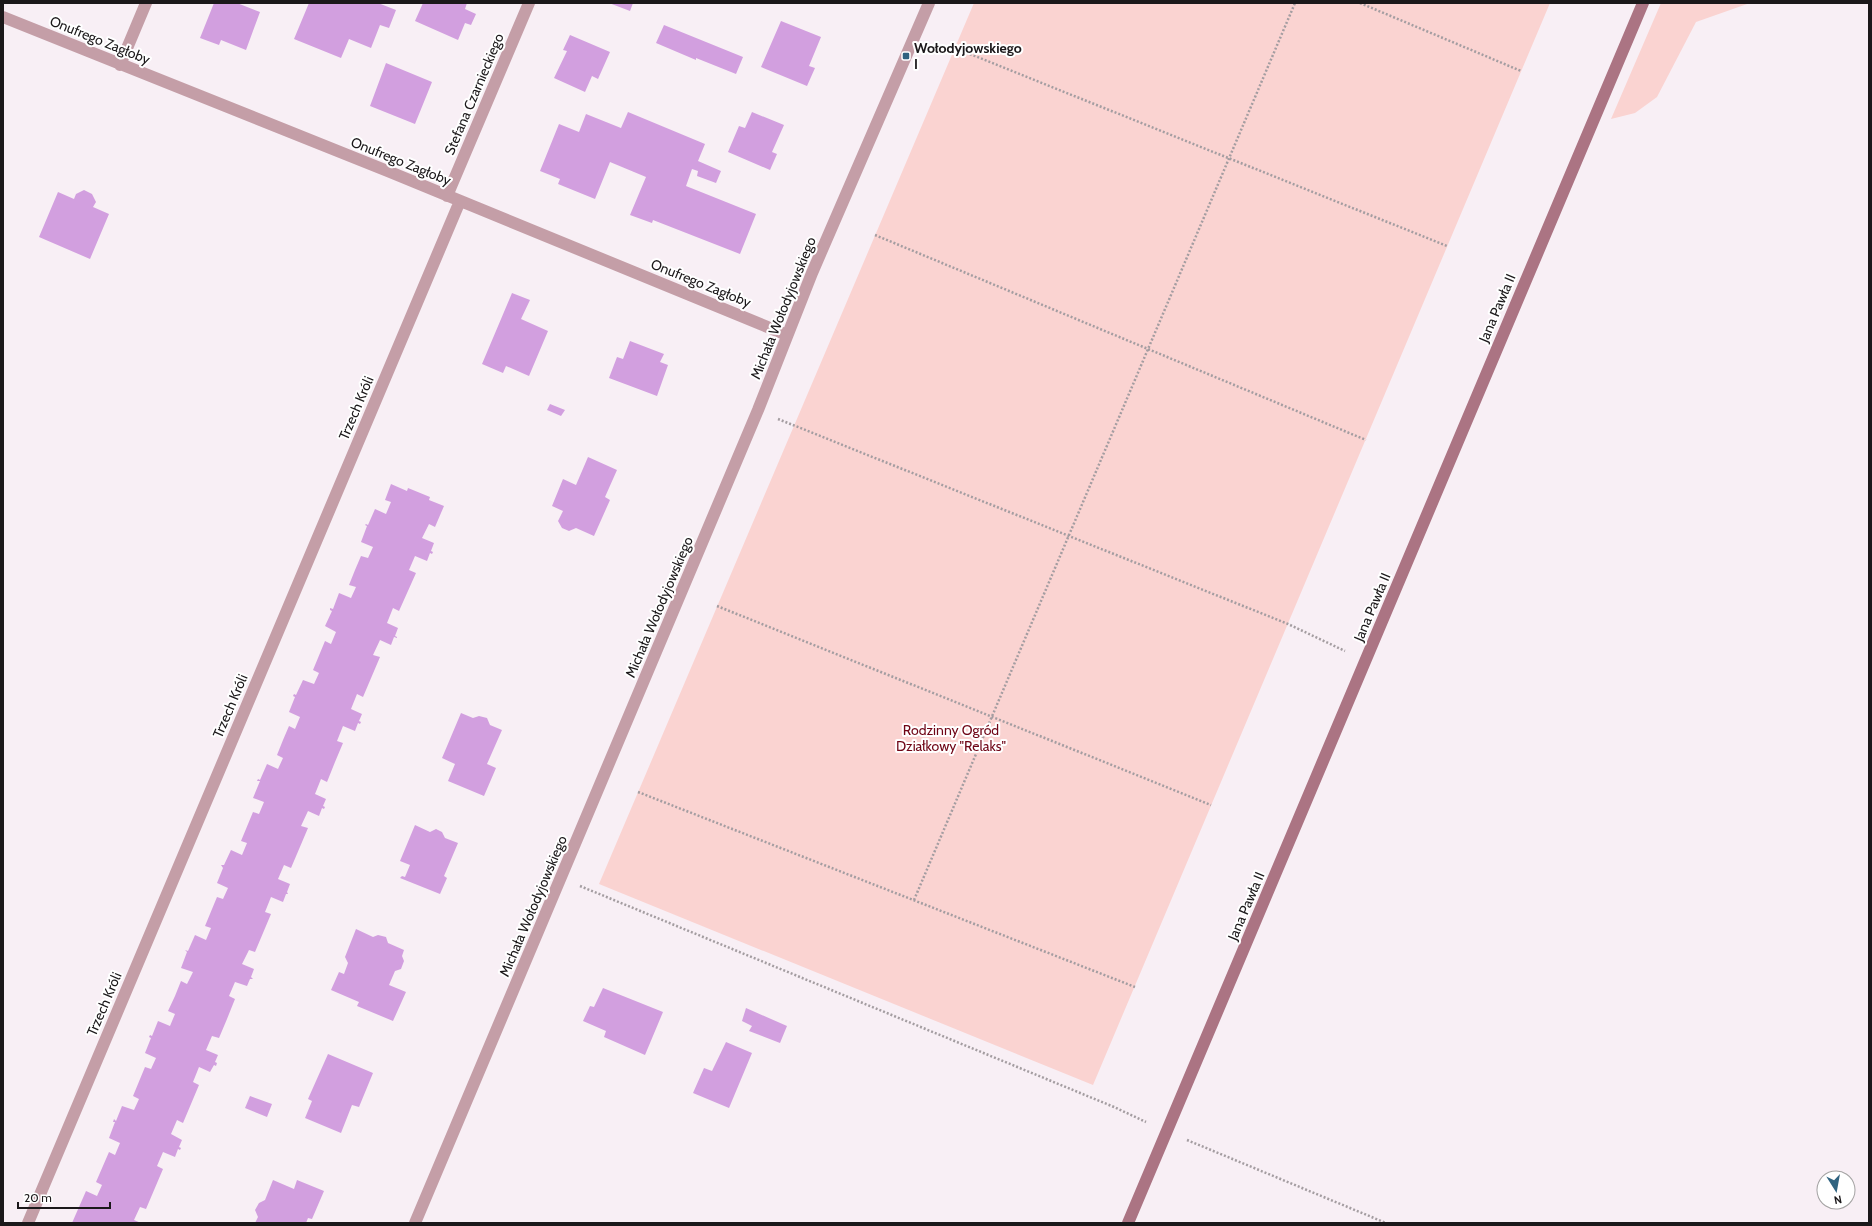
<svg xmlns="http://www.w3.org/2000/svg" width="1872" height="1226" viewBox="0 0 1872 1226" font-family="Cabin,sans-serif">
<style>
.green{fill:#fad3d1}
.building{fill:#d29fdf}
.lines{fill:none;stroke-linecap:round;stroke-linejoin:round}
.path{stroke:#a49da1;stroke-width:2.5;stroke-dasharray:2 2;stroke-linecap:butt}
.street{stroke:#c49ea7;stroke-width:12}
.secondary{stroke:#ab7483;stroke-width:12}
.poi-dot{fill:#306380;stroke:#fff;stroke-width:1.5}
.labels{text-anchor:middle;dominant-baseline:central;stroke-width:4;stroke-linejoin:round;paint-order:stroke}
.street-label{font-size:14px;fill:#1b181a;stroke:#fff}
.poi-label{font-size:14px;font-weight:bold;fill:#1b181a;stroke:#fff;text-anchor:start}
.park-label{font-size:14px;fill:#6f0516;stroke:#fff}
</style>
<rect width="100%" height="100%" fill="#f8eff5"/>
<path class="green" d="M974,3H1550L1093,1085L599,884Z
M1661,3H1750L1696,22L1657,97L1635,113L1611,119Z"/>
<path class="building" d="M214,3H237L260,12L246,50L221,40L219,45L200,38Z
M309,3H378L396,10L389,28L380,25L371,48L349,39L341,58L294,39Z
M423,3H467L465,9L476,14L471,25L465,23L458,40L415,21Z
M609,3H633L630,11Z
M781,21L821,37L809,66L815,68L807,86L761,67Z
M664,25L743,57L736,74L696,58V60L656,43Z
M570,35L610,52L598,79L592,76L585,92L554,78L567,51L563,50Z
M386,63L432,82L415,124L370,106Z
M628,112L705,144L698,161L721,171L716,183L697,176L698,171L692,169L686,186L756,214L740,254L653,220L652,223L630,215L646,177L610,162L595,199L558,184L560,179L540,171L559,124L579,132L586,114L621,128Z
M752,112L784,125L772,152L777,154L770,170L728,152L739,126L745,128Z
M84,190L92,194L96,202L93,207L109,214L90,259L39,237L58,192L74,199L76,194Z
M512,293L530,300L521,319L548,331L529,376L506,366L503,373L482,364Z
M630,341L664,354L660,362L668,365L657,396L609,378L617,357L623,359Z
M550,404L565,410L561,416L547,410Z
M588,457L617,470L605,497L610,500L594,536L576,528L569,531L562,528L558,521L563,511L552,506L563,479L576,485Z
M391,484L407,491L408,488L430,497L429,500L444,506L435,527L429,524L422,538L434,543L431,551L433,552L432,554L430,553L427,561L415,556L409,570L416,573L399,611L393,608L387,623L398,628L395,636L397,637V638L394,637L391,645L380,640L373,655L380,657L363,697L357,694L351,709L362,714L359,721L361,722L360,724L358,723L355,731L343,726L337,741L343,743L335,762L327,782L321,779L315,794L326,799L323,806L325,807L324,809L322,808L319,816L308,811L301,826L308,828L291,868L284,865L278,879L290,884L287,892L288,894H286L283,902L271,897L265,912L271,914L255,952L249,950L242,964L254,969L251,977L253,979H250L247,986L235,982L229,996L235,999L227,1019L219,1038L212,1036L206,1050L218,1055L215,1062L217,1063L216,1066L214,1065L210,1072L199,1067L193,1082L199,1085L183,1123L177,1120L171,1134L182,1140L179,1147L181,1148L180,1150L178,1149L175,1157L163,1152L157,1166L163,1169L146,1209L140,1207L134,1220L141,1223H72L86,1191L97,1196L102,1185L96,1182L109,1152L115,1155L120,1143L109,1138L115,1122H113L114,1119L116,1121L122,1106L134,1110L139,1099L133,1096L145,1067L151,1069L156,1058L145,1053L151,1038L149,1037L150,1035L152,1036L158,1021L170,1026L175,1014L168,1011L175,996L181,981L187,984L193,972L181,968L187,952L185,950L188,951L195,935L206,940L211,928L205,926L217,897L223,899L228,888L217,883L223,868L221,865H224L231,850L242,855L247,843L241,841L253,812L259,814L264,802L253,798L260,781H257L258,779L260,780L267,764L278,769L283,758L277,755L283,740L289,726L295,729L300,717L289,712L295,697L293,696L294,694L296,695L303,680L314,684L319,673L313,670L325,641L331,644L336,632L325,626L332,611L330,610V608L333,609L339,593L351,598L356,587L349,585L355,570L361,556L368,558L373,547L361,542L367,526L365,525L366,524L368,525L375,509L386,514L391,502L385,500Z
M461,713L473,718L479,716L487,718L490,725L502,730L487,764L496,768L484,796L448,781L455,764L442,758Z
M415,825L430,832L436,829L442,832L445,838L458,843L444,876L447,878L440,894L400,878L402,876L405,877L410,865L400,861Z
M356,929L373,937L378,935L386,937L388,943L404,950L402,956L404,961L401,969L395,971L389,985L406,992L393,1021L357,1006L359,1002L331,990L339,972L344,974L348,963L345,957Z
M603,988L663,1012L645,1055L604,1037L606,1031L583,1021L590,1006L594,1007Z
M746,1008L787,1026L780,1043L749,1031L752,1026L742,1021Z
M726,1042L752,1053L729,1108L693,1093L704,1068L712,1071Z
M328,1054L373,1073L359,1107L352,1105L341,1133L305,1118L312,1101L308,1099Z
M250,1096L272,1104L267,1117L245,1108Z
M273,1180L294,1189L297,1180L324,1191L312,1219L308,1218L306,1223H255L258,1217L255,1210L259,1203L265,1200Z"/>
<g class="lines">
<path class="path" d="M1360,3L1521,71
M955,48L1447,246
M875,235L1366,440
M778,419L1288,624L1345,651
M717,606L1211,805
M638,792L1135,987
M580,886L1114,1107L1146,1122
M914,900L1295,3
M1187,1140L1386,1223"/>
<path class="street" d="M3,17L390,172L787,335
M120,65L146,3
M447,196L529,3
M28,1223L460,201
M415,1223L758,410L812,273L929,3"/>
<path class="secondary" d="M1128,1223L1643,3"/>
</g>
<rect class="poi-dot" x="902" y="52" width="8" height="8" rx="2"/>
<g class="labels">
<g class="street-label">
<text transform="translate(100 40) rotate(22)">Onufrego Zagłoby</text>
<text transform="translate(474 94) rotate(-67)">Stefana Czarnieckiego</text>
<text transform="translate(401 161) rotate(22)">Onufrego Zagłoby</text>
<text transform="translate(701 283) rotate(22)">Onufrego Zagłoby</text>
<text transform="translate(783 308) rotate(-68)">Michała Wołodyjowskiego</text>
<text transform="translate(1497 308) rotate(-67)">Jana Pawła II</text>
<text transform="translate(356 408) rotate(-67)">Trzech Króli</text>
<text transform="translate(659 607) rotate(-67)">Michała Wołodyjowskiego</text>
<text transform="translate(1372 607) rotate(-67)">Jana Pawła II</text>
<text transform="translate(230 706) rotate(-67)">Trzech Króli</text>
<text transform="translate(533 906) rotate(-67)">Michała Wołodyjowskiego</text>
<text transform="translate(1246 906) rotate(-67)">Jana Pawła II</text>
<text transform="translate(104 1004) rotate(-67)">Trzech Króli</text>
</g>
<g class="poi-label">
<text x="914" y="48">Wołodyjowskiego<tspan x="914" dy="16">I</tspan></text>
</g>
<g class="park-label">
<text x="951" y="730">Rodzinny Ogród<tspan x="951" dy="16">Działkowy "Relaks"</tspan></text>
</g>
</g>
<rect width="1872" height="1226" fill="none" stroke="#1b181a" stroke-width="8"/>
<g transform="translate(1836 1190) rotate(169)"><circle r="19" fill="#ffffff" stroke="#a4a3a3"/>
<path d="M0-3L7 15L0 10L-7 15Z" fill="#306380"/>
<text y="-6" font-size="11" font-weight="bold" text-anchor="middle" fill="#1b181a">N</text>
</g>
<path d="M18 1202v6h92v-6" fill="none" stroke="#1b181a" stroke-width="2"/>
<text x="24" y="1202" font-size="12" fill="#1b181a" stroke="#ffffff" stroke-width="3" paint-order="stroke">20 m</text>
</svg>
